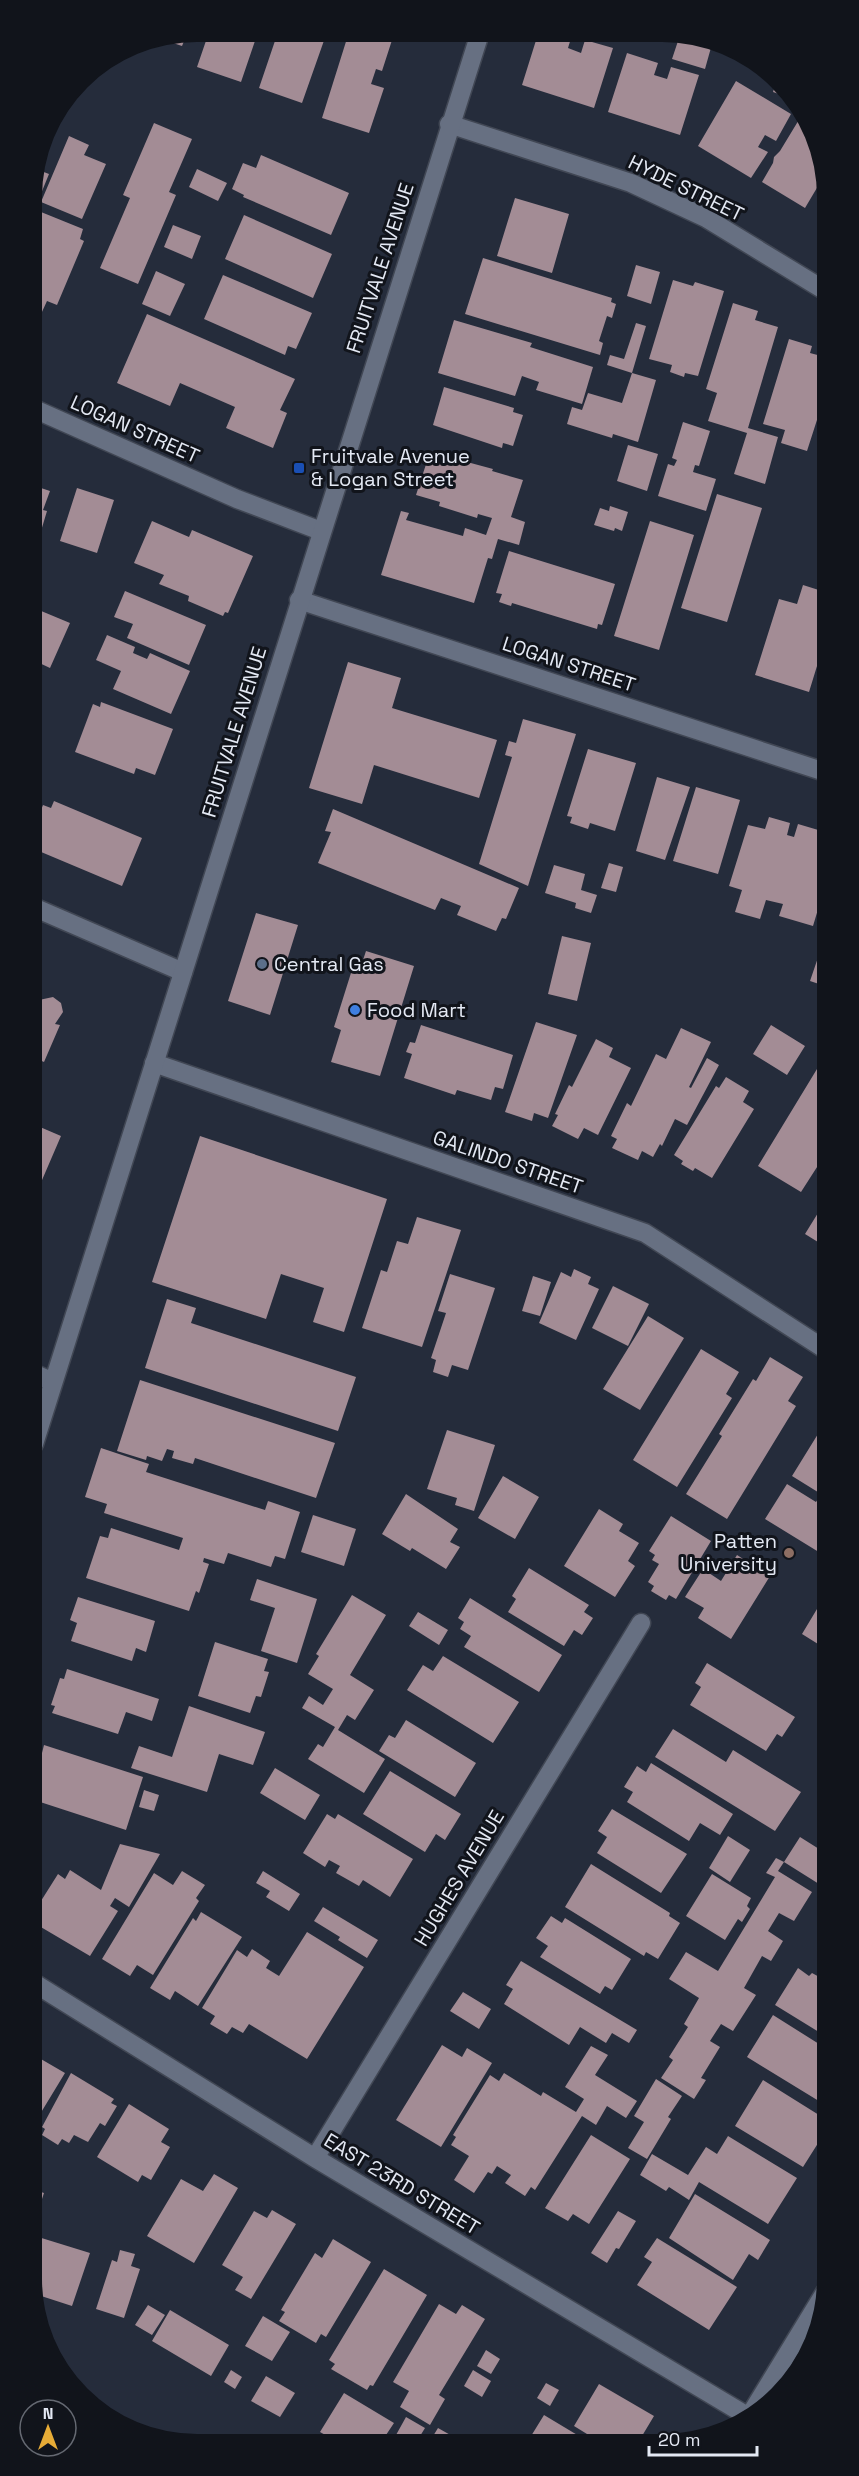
<svg xmlns="http://www.w3.org/2000/svg" width="859" height="2476" viewBox="0 0 859 2476" font-family="'Space Grotesk',sans-serif">
<style>
.building{fill:#a38c95}
.lines{fill:none;stroke-linecap:round;stroke-linejoin:round}
.street-casing{stroke:#414754;stroke-width:21}
.secondary-casing{stroke:#414754;stroke-width:21}
.street{stroke:#677082;stroke-width:18}
.secondary{stroke:#677082;stroke-width:18}
.transit-dot{fill:#1a4fb4;stroke:#11141b;stroke-width:2}
.service-dot{fill:#5c6f8a;stroke:#11141b;stroke-width:2}
.shop-dot{fill:#3f7fe0;stroke:#11141b;stroke-width:2}
.education-dot{fill:#8d6e63;stroke:#11141b;stroke-width:2}
.labels{text-anchor:middle;dominant-baseline:central;stroke-width:6;stroke-linejoin:round;paint-order:stroke}
.street-label{font-size:20px;fill:#e4e9f4;stroke:#11141b}
.poi-label{font-size:20px;fill:#e4e9f4;stroke:#11141b;text-anchor:start}
</style>
<rect width="100%" height="100%" fill="#252c3b"/>
<path class="building" d="M209,32H258L241,82L197,67Z
M278,32H327L302,103L259,88Z
M349,32L380,33L393,37L382,71L376,69L371,84L384,88L369,133L322,118Z
M187,34L182,46L161,39L171,37Z
M538,34L572,35L568,48L581,53L585,40L613,48L594,108L522,85Z
M680,35H695L712,44L705,69L672,59Z
M627,53L658,63L654,75L667,79L671,67L699,75L680,135L608,112Z
M777,79L779,80L788,97L773,92Z
M736,81L791,114L776,141L765,135L758,147L768,152L751,178L698,146Z
M800,118L824,164V176L805,208L762,182L773,163L774,157L780,151Z
M154,123L192,139L169,192L176,195L138,284L100,268L130,198L123,195Z
M69,136L89,145L84,155L106,164L82,219L41,202Z
M261,155L349,193L331,235L243,197L244,195L232,189L243,163L256,168Z
M36,169L49,174L36,206L32,204V186Z
M197,169L227,183L218,201L189,187Z
M515,198L569,214L552,273L497,256Z
M41,212L83,229L80,239L84,241L57,305L47,301L36,325L32,324V220L37,221Z
M244,215L332,254L313,298L225,259Z
M173,225L201,236L192,259L164,247Z
M483,258L612,298L611,302L616,304L612,318L607,316L599,341L603,343L600,355L465,314Z
M636,265L660,272L651,304L627,296Z
M156,271L185,284L170,316L142,304Z
M223,275L312,313L296,349L288,346L285,355L204,319Z
M673,280L693,286L695,282L724,291L698,376L685,373L684,377L670,372L672,365L649,359Z
M733,303L758,311L755,320L778,327L748,428L778,437L765,484L734,474L747,433L708,421L717,393L706,389Z
M147,314L295,379L280,410L287,413L273,448L226,428L235,407L180,383L170,406L117,383Z
M454,320L532,343L530,347L593,367L582,404L536,390L539,382L522,376L515,396L438,373Z
M636,323L646,326L632,373L607,365L610,355L624,359Z
M789,339L812,346L810,353L825,357V395L807,451L781,443L785,430L763,424Z
M632,373L656,380L638,442L613,434L612,438L567,424L572,407L582,410L588,393L622,403Z
M444,387L514,408L513,412L523,415L513,446L503,443L502,448L433,425Z
M683,422L710,431L699,466L695,465L693,472L716,479L706,511L658,496L668,464L674,466L677,460L672,458Z
M628,445L658,454L647,491L617,481Z
M430,452L493,469L492,471L523,480L511,517L525,522L519,545L498,539L492,559L488,558L474,603L381,575L401,511L409,513L406,520L463,536L465,528L486,535L492,518L478,514L477,518L439,506L440,502L416,495Z
M32,485L50,491L43,510L47,511L38,541L32,539Z
M77,488L114,500L97,553L60,541Z
M717,494L762,508L727,622L681,608Z
M610,506L628,512L622,531L615,528L614,531L594,525L600,508L609,511Z
M152,521L189,537L192,530L253,556L228,613L225,612L223,616L188,601L189,596L159,584L164,575L134,563Z
M650,521L694,535L659,650L614,636Z
M509,551L615,584L602,625L598,624L597,629L512,603L511,606L499,602L502,594L496,593Z
M803,585L825,592V640L809,692L755,675L779,599L797,604Z
M125,591L206,625L189,665L127,638L133,624L114,617Z
M34,608L70,623L50,668L33,660L32,612Z
M107,635L135,647L133,653L147,659L150,653L190,671L171,714L113,689L121,671L96,660Z
M348,662L401,678L392,708L497,740L479,798L374,765L362,804L309,788Z
M101,702L173,729L155,775L136,768L134,774L75,752L93,704L100,707Z
M523,719L576,734L528,886L479,864L512,757L505,755L509,741L516,743Z
M588,749L636,763L615,831L590,823L588,829L570,823L572,817L567,816Z
M657,777L690,787L665,860L636,851Z
M696,787L740,800L718,874L673,861Z
M54,801L142,838L122,886L34,849L42,829L35,825L43,805L51,808Z
M333,809L519,888L506,919L502,918L496,931L457,915L461,906L441,898L435,910L318,863L331,832L325,831Z
M769,817L790,823L787,835L794,837L798,824L825,832V886L813,926L779,916L783,904L766,900L760,919L735,912L742,890L729,886L748,825L765,829Z
M609,863L623,867L616,892L601,888Z
M554,865L585,874L581,890L597,895L591,913L575,908L576,903L545,893Z
M256,913L298,925L270,1015L228,1001Z
M562,936L591,943L577,1001L548,994Z
M825,937V986L810,981Z
M366,951L414,966L380,1076L331,1062L341,1030L334,1027L356,957L363,960Z
M33,997L39,1000L53,997L61,1003L63,1012L55,1024L60,1025L44,1062L35,1058L33,1064Z
M536,1022L577,1035L548,1118L534,1113L532,1121L505,1112Z
M421,1025L513,1055L503,1089L495,1087L491,1100L457,1090L455,1095L404,1078L412,1054L406,1052L410,1042L415,1043Z
M771,1025L805,1046L787,1075L753,1054Z
M681,1028L711,1042L689,1087L691,1088L707,1058L719,1065L687,1125L675,1119L662,1146L660,1144L653,1157L642,1151L638,1160L612,1148L617,1139L611,1136L627,1103L631,1106L656,1054L666,1059Z
M596,1039L613,1048L609,1057L631,1068L598,1135L584,1128L578,1139L552,1126L558,1115L555,1114L569,1085L572,1087Z
M817,1069L825,1074L826,1153L801,1192L758,1166Z
M726,1077L749,1091L743,1102L754,1109L712,1178L695,1168L693,1171L681,1164L683,1161L674,1155L716,1086L719,1088Z
M33,1124L61,1136L33,1201Z
M200,1136L387,1199L344,1332L313,1322L324,1288L281,1274L266,1319L152,1282Z
M826,1200V1247L805,1234Z
M417,1217L461,1230L422,1347L362,1328L381,1270L387,1272L397,1241L408,1244Z
M574,1269L591,1277L588,1284L599,1289L576,1340L539,1323L561,1272L571,1277Z
M450,1274L495,1288L468,1370L452,1365L448,1377L433,1372L436,1360L431,1358L446,1313L438,1311Z
M533,1276L551,1282L540,1316L522,1311Z
M613,1286L649,1304L628,1346L592,1328Z
M167,1299L196,1308L191,1323L356,1377L338,1431L145,1368Z
M648,1316L684,1338L640,1410L603,1389Z
M701,1349L739,1372L726,1394L732,1398L677,1487L633,1460Z
M770,1357L803,1377L788,1401L796,1406L727,1519L686,1494L722,1436L719,1434L753,1379L756,1381Z
M140,1380L335,1443L316,1498L195,1458L193,1464L172,1458L174,1451L167,1449L162,1461L147,1456L146,1460L117,1451Z
M826,1421V1486L823,1491L826,1492V1547L822,1554L765,1519L787,1484L816,1502L821,1494L792,1476Z
M447,1430L495,1445L474,1511L455,1505L457,1498L427,1489Z
M101,1448L149,1464L146,1472L265,1510L268,1501L300,1512L285,1559L275,1556L271,1567L228,1553L224,1564L204,1558L203,1562L209,1564L199,1593L196,1591L189,1611L86,1578L100,1536L108,1538L111,1528L179,1550L183,1538L104,1513L107,1504L85,1497Z
M503,1476L539,1497L515,1539L478,1518Z
M406,1494L458,1529L450,1542L460,1547L446,1569L412,1548L410,1551L382,1534Z
M599,1509L623,1524L619,1531L639,1543L628,1561L635,1566L615,1597L564,1566Z
M313,1515L356,1529L344,1566L301,1552Z
M671,1516L711,1541L676,1599L669,1595L666,1600L651,1591L654,1586L648,1582L659,1564L652,1560L655,1555L649,1551Z
M737,1555L770,1576L731,1639L698,1618L704,1608L685,1597L703,1569L721,1581Z
M529,1568L589,1605L584,1612L593,1618L582,1635L574,1630L564,1646L508,1612L516,1599L512,1596Z
M257,1579L317,1599L297,1663L261,1651L275,1608L250,1600Z
M826,1594V1649L802,1634Z
M352,1595L386,1615L350,1675L374,1690L355,1720L347,1715L338,1730L385,1759L364,1793L308,1759L318,1744L323,1747L335,1727L302,1708L309,1696L323,1705L333,1689L308,1674L319,1656L316,1654Z
M78,1597L155,1621L146,1652L136,1648L132,1661L71,1641L77,1623L70,1620Z
M470,1598L562,1655L539,1692L464,1647L471,1636L460,1629L464,1622L458,1618Z
M418,1612L448,1630L439,1645L409,1626Z
M215,1642L268,1659L264,1671L269,1672L261,1697L256,1696L250,1713L198,1696Z
M443,1656L519,1702L493,1743L407,1690L423,1665L433,1671Z
M707,1663L795,1717L782,1737L777,1734L766,1751L690,1705L701,1687L695,1683Z
M67,1669L159,1699L152,1721L126,1712L118,1734L52,1713L55,1706L51,1705L60,1678L64,1679Z
M189,1706L265,1732L253,1765L219,1754L207,1792L131,1768L139,1746L172,1757Z
M406,1720L476,1763L455,1797L379,1751L389,1735L395,1738Z
M673,1729L726,1762L733,1750L801,1792L775,1831L655,1757Z
M44,1745L143,1777L126,1830L34,1800V1750L42,1753Z
M651,1763L733,1814L720,1835L700,1823L689,1841L627,1802L633,1792L624,1787L637,1766L646,1772Z
M275,1768L320,1795L305,1820L260,1793Z
M390,1771L461,1814L445,1840L436,1834L425,1852L363,1814Z
M144,1790L159,1795L154,1811L139,1807Z
M612,1809L687,1854L661,1893L597,1853L607,1837L598,1831Z
M327,1814L335,1819L338,1814L413,1859L390,1897L363,1880L359,1886L336,1873L340,1866L329,1860L325,1867L303,1853Z
M34,1821L42,1823L35,1846H34Z
M728,1836L750,1850L730,1882L709,1868Z
M800,1837L827,1854V1872L819,1884L784,1862L778,1871L812,1892L794,1921L779,1913L768,1931L783,1941L771,1961L762,1956L744,1988L756,1995L733,2031L721,2024L710,2041L720,2047L701,2078L706,2080L694,2099L661,2078L673,2060L669,2057L688,2027L684,2024L699,1998L669,1979L686,1952L718,1971L775,1877L766,1873L776,1858L784,1862Z
M120,1844L160,1854L129,1907L115,1898L110,1906L118,1911L90,1956L34,1923V1912L58,1874L65,1879L70,1870L101,1890Z
M591,1864L670,1913L669,1916L680,1923L658,1959L646,1952L644,1956L565,1907Z
M182,1871L205,1885L196,1898L199,1901L153,1975L137,1965L130,1976L102,1959L154,1873L173,1885Z
M263,1871L300,1894L289,1911L266,1897L270,1891L256,1883Z
M712,1874L751,1898L747,1906L750,1909L742,1922L738,1919L725,1940L686,1916Z
M323,1907L378,1940L367,1958L338,1940L340,1937L314,1921Z
M201,1912L242,1937L198,2006L175,1991L170,2000L150,1988L193,1918L196,1921Z
M551,1916L562,1923L565,1918L631,1959L612,1990L605,1986L600,1994L540,1957L548,1946L536,1938Z
M307,1932L364,1967L307,2059L249,2024L243,2033L232,2027L227,2034L210,2024L215,2016L202,2008L237,1950L247,1957L252,1949L270,1961L266,1968L279,1976Z
M521,1961L637,2030L629,2043L612,2033L606,2043L580,2027L569,2045L504,2004L513,1989L506,1985Z
M798,1968L809,1976L812,1973L823,1979L827,1978V2037L775,2005Z
M463,1992L491,2009L479,2029L450,2011Z
M773,2015L827,2049V2106L747,2057Z
M442,2045L462,2057L467,2048L492,2063L441,2147L396,2120Z
M591,2046L608,2055L595,2075L637,2101L626,2118L607,2106L596,2125L582,2116L535,2190L531,2187L525,2196L505,2183L511,2175L497,2166L492,2174L488,2172L474,2193L454,2180L469,2156L451,2145L456,2137L453,2135L490,2075L499,2081L504,2073L541,2096L543,2092L576,2112L584,2099L565,2087Z
M34,2055L65,2073L34,2124Z
M71,2073L114,2099L111,2103L117,2106L105,2126L100,2123L88,2142L74,2135L69,2143L62,2139L58,2145L42,2135L45,2129L42,2127Z
M656,2079L682,2096L668,2117L671,2119L647,2159L628,2148L644,2122L634,2116Z
M763,2080L827,2120V2129L803,2167L735,2126Z
M129,2104L169,2129L161,2142L170,2147L151,2180L142,2175L138,2182L97,2157Z
M591,2135L630,2159L589,2224L573,2214L568,2221L545,2208Z
M728,2136L797,2178L768,2224L699,2182L689,2200L669,2187L666,2191L640,2175L652,2154L688,2175L706,2147L717,2154Z
M214,2174L238,2188L194,2263L147,2236L181,2179L203,2191Z
M35,2190L44,2193L35,2220Z
M695,2194L770,2240L758,2260L749,2254L733,2280L669,2238Z
M272,2210L296,2224L251,2299L235,2290L243,2277L222,2265L254,2211L267,2218Z
M618,2211L636,2221L619,2249L616,2248L607,2263L591,2253Z
M35,2236L90,2253L72,2306L35,2294Z
M657,2238L737,2287L709,2330L637,2285L652,2262L644,2257Z
M333,2239L371,2262L326,2337L321,2334L316,2343L279,2321L285,2312L281,2310L315,2253L322,2258Z
M120,2250L135,2254L131,2266L140,2269L124,2318L96,2309L112,2260L117,2262Z
M384,2269L427,2295L373,2386L370,2385L367,2390L331,2369L335,2364L329,2360Z
M439,2304L456,2314L462,2305L485,2319L439,2395L445,2399L430,2425L400,2407L409,2391L393,2382Z
M148,2305L165,2315L152,2335L135,2325Z
M170,2310L229,2345L211,2376L152,2341Z
M263,2316L290,2332L272,2361L245,2346Z
M486,2350L500,2359L491,2374L477,2366Z
M231,2370L242,2377L235,2389L224,2382Z
M473,2370L491,2381L482,2397L464,2386Z
M266,2376L295,2393L280,2417L251,2401Z
M546,2383L559,2390L550,2406L537,2398Z
M599,2384L654,2416L639,2441H528L544,2415L584,2439L587,2434L574,2426Z
M344,2393L394,2423L382,2441H336L320,2432Z
M406,2417L425,2428L417,2441H406L396,2435Z
M438,2428L461,2441H430Z"/>
<g class="lines">
<defs>
<path id="street" d="M449,124L631,183L706,218L824,290
M32,408L237,499L321,531
M299,600L825,772
M33,907L183,972
M154,1063L645,1233L826,1350
M33,1373L53,1382
M34,1983L315,2158L749,2417
M315,2158L641,1623"/>
<path id="secondary" d="M34,1444L480,33
M747,2420L827,2289"/>
</defs>
<use href="#street" class="street-casing"/>
<use href="#secondary" class="secondary-casing"/>
<use href="#street" class="street"/>
<use href="#secondary" class="secondary"/>
</g>
<rect class="transit-dot" x="293" y="462" width="12" height="12" rx="3"/>
<circle class="service-dot" cx="262" cy="964" r="6"/>
<circle class="shop-dot" cx="355" cy="1010" r="6"/>
<circle class="education-dot" cx="789" cy="1553" r="6"/>
<g class="labels">
<g class="street-label">
<text transform="translate(686 188) rotate(26)">HYDE STREET</text>
<text transform="translate(380 268) rotate(-72)">FRUITVALE AVENUE</text>
<text transform="translate(135 429) rotate(24)">LOGAN STREET</text>
<text transform="translate(569 664) rotate(18)">LOGAN STREET</text>
<text transform="translate(234 732) rotate(-73)">FRUITVALE AVENUE</text>
<text transform="translate(508 1162) rotate(19)">GALINDO STREET</text>
<text transform="translate(459 1878) rotate(-59)">HUGHES AVENUE</text>
<text transform="translate(402 2184) rotate(31)">EAST 23RD STREET</text>
</g>
<g class="poi-label">
<text x="311" y="456">Fruitvale Avenue<tspan x="311" dy="23">&amp; Logan Street</tspan></text>
<text x="274" y="964">Central Gas</text>
<text x="367" y="1010">Food Mart</text>
<text x="777" y="1541" text-anchor="end">Patten<tspan x="777" dy="23">University</tspan></text>
</g>
</g>
<path d="M0 0H859V2476H0ZM197 42H662A155 155 0 0 1 817 197V2279A155 155 0 0 1 662 2434H197A155 155 0 0 1 42 2279V197A155 155 0 0 1 197 42Z" fill="#11141b" fill-rule="evenodd"/>
<g transform="translate(48 2428)"><circle r="28" fill="#11141b" stroke="#656972" stroke-width="1.5"/>
<path d="M0-4.5L10 22L0 15L-10 22Z" fill="#e7ac37"/>
<text y="-9" font-size="16" font-weight="bold" text-anchor="middle" fill="#e4e9f4">N</text>
</g>
<path d="M649 2446v9h108v-9" fill="none" stroke="#e4e9f4" stroke-width="3"/>
<text x="658" y="2446" font-size="18" fill="#e4e9f4" stroke="#11141b" stroke-width="4.5" paint-order="stroke">20 m</text>
</svg>
